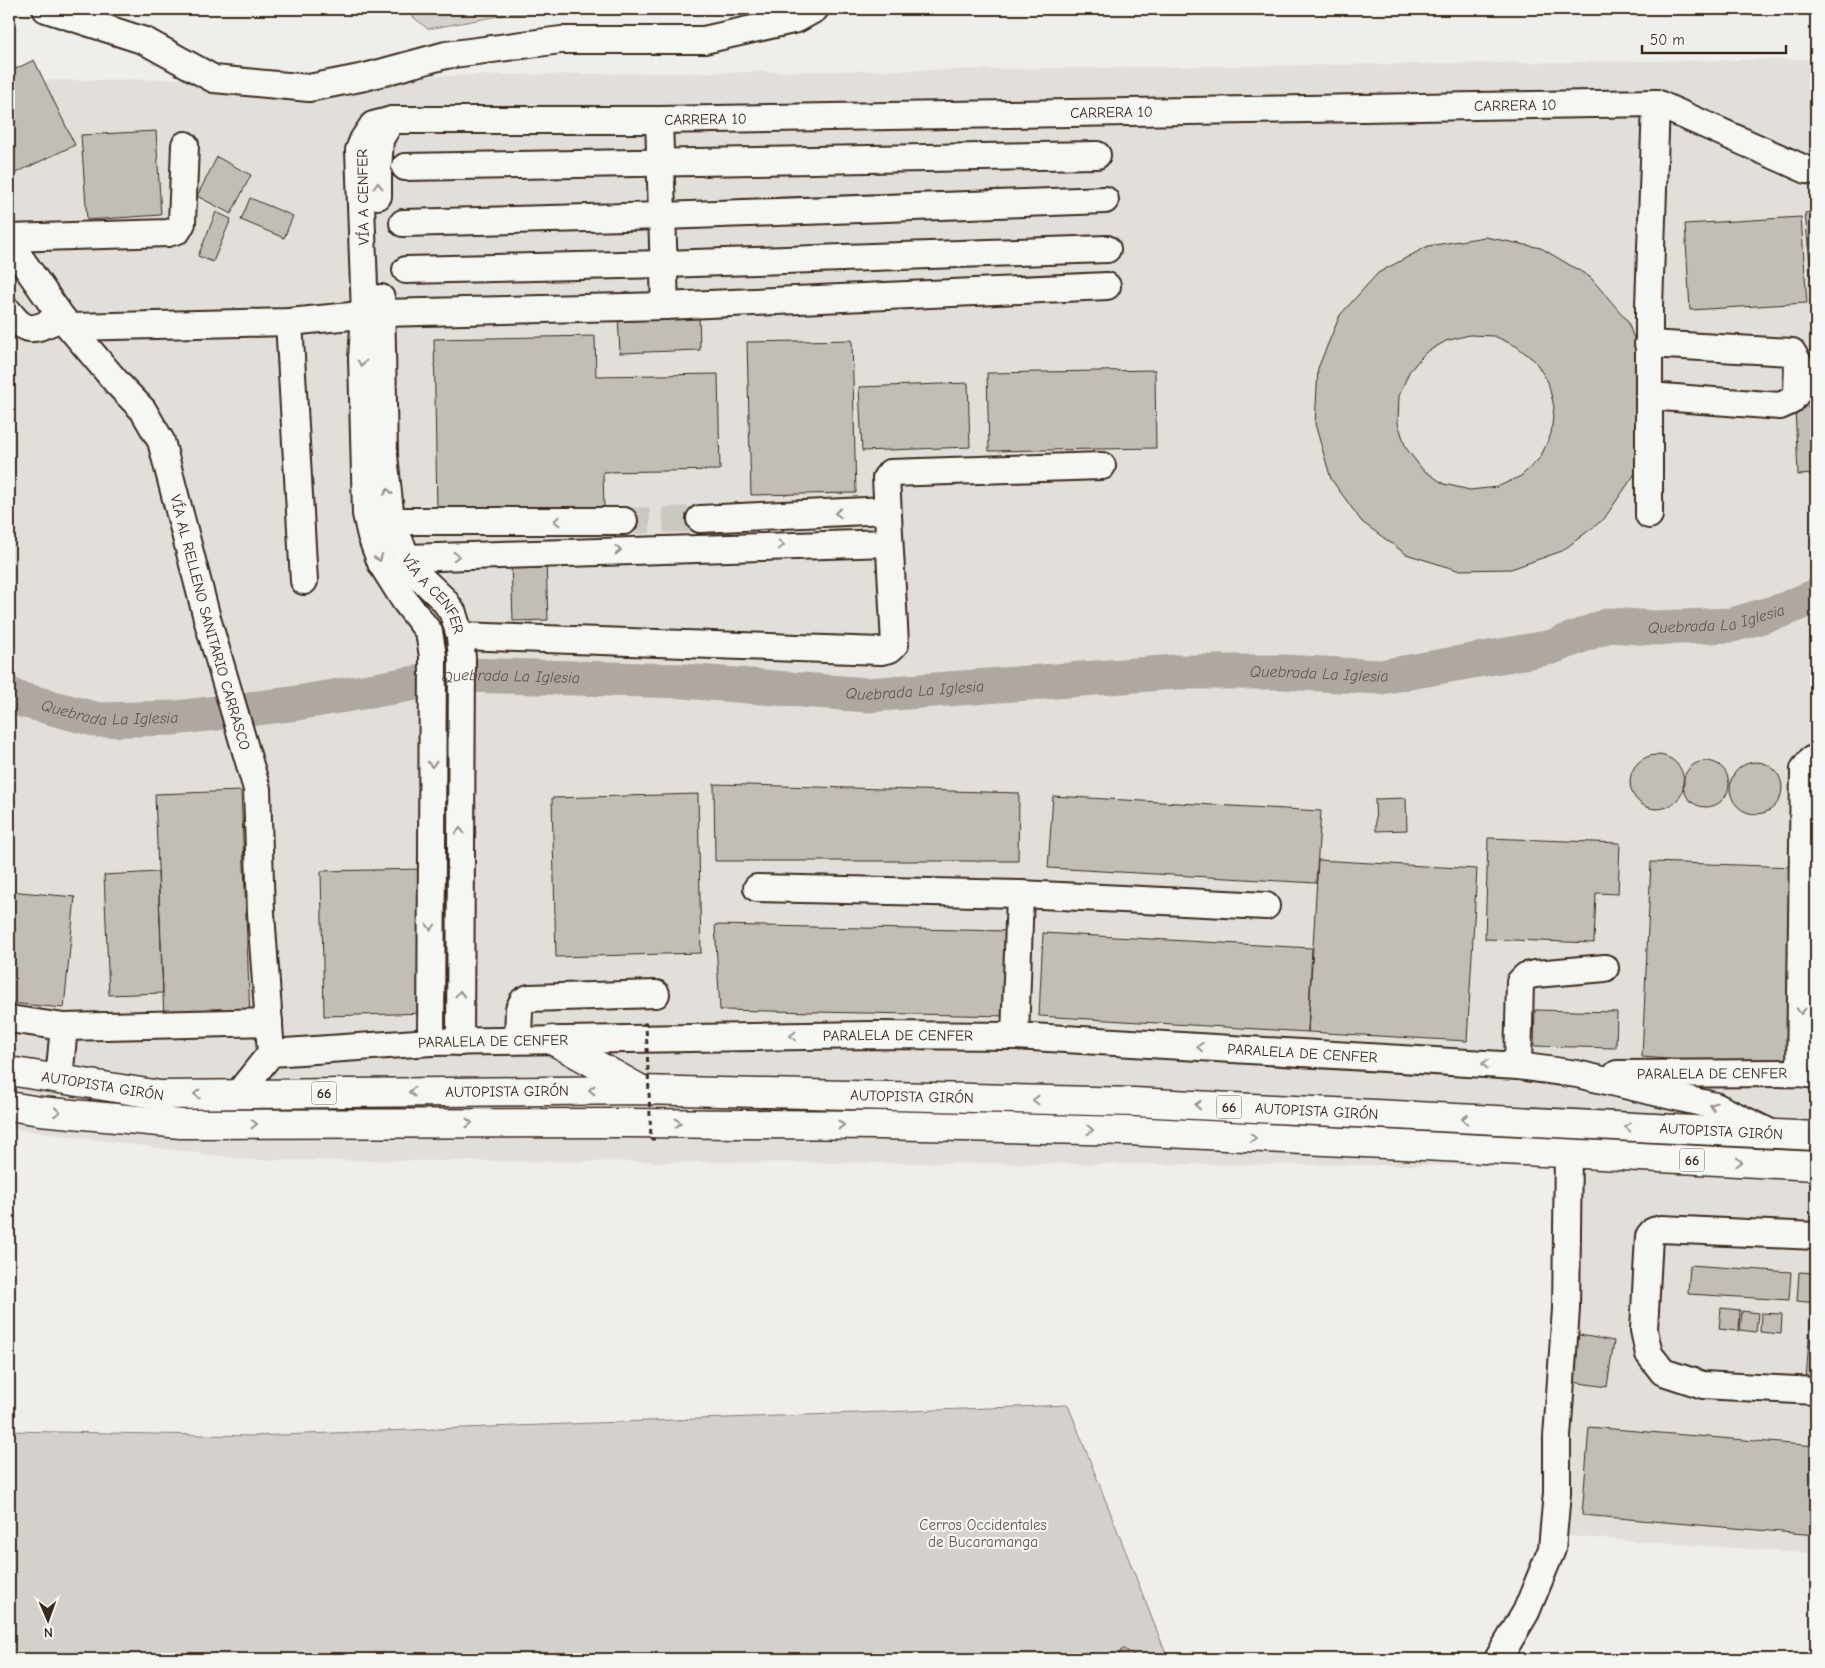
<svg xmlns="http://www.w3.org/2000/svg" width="1825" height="1668" viewBox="0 0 1825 1668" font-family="'Comic Neue',sans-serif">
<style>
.built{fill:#e2dfdb}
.green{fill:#d4d1cc;stroke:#887e75}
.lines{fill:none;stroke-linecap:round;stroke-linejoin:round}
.river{stroke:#afa8a1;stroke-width:35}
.building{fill:#c2bdb7;stroke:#3b2a1e;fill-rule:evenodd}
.minor-tunnel{stroke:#cbc7c1;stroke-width:26;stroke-dasharray:26 13;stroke-linecap:butt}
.minor-casing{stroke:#3b2a1e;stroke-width:30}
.highway-casing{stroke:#3b2a1e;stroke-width:31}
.minor{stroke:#f6f6f2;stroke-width:26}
.highway{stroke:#f6f6f2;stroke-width:28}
.path-bridge{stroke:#3b2a1e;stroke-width:3;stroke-dasharray:5 4;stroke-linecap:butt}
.oneway{stroke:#989088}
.labels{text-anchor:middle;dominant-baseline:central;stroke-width:4.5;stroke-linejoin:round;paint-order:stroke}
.shield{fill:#f6f6f2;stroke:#73675e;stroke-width:1}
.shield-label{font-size:14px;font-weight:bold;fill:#3b2a1e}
.street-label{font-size:15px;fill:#3b2a1e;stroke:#f6f6f2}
.park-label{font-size:15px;fill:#61544a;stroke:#f6f6f2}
.water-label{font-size:16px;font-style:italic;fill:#64564c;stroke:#f6f6f2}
</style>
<rect width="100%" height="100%" fill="#efeeea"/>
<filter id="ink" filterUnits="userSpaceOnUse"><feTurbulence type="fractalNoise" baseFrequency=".02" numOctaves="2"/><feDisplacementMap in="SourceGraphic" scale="10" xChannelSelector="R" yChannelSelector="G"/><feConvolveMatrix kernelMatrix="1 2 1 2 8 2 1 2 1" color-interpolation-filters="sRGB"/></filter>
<g filter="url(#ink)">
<path class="built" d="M1816,59V1554L1565,1536L1576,1166L250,1160L9,1128V81Z"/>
<path class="green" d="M403,9H735L510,14L428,29Z
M1068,1405L1168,1659H9V1431L254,1436Z"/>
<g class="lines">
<path class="river" id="s1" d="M9,694L15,698L98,720L175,718L291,704L464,675L683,681L867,695L1176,672H1282L1381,677L1552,647L1609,625L1654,628L1732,625L1783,610L1816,596"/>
</g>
<path class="building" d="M34,60L75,145L9,176V72Z
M156,131L161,215L87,220L81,135Z
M217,157L251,175L231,214L197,196Z
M250,198L293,216L284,238L241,220Z
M1816,211V324L1805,213Z
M216,212L231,219L213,262L198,256Z
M1801,217L1807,303L1690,310L1685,224Z
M1485,237L1541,248L1590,277L1627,320L1646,370L1649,423L1634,475L1604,519L1562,551L1511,569L1457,570L1406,554L1362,522L1331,479L1315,424L1318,368L1340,315L1378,273L1428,246ZM1469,335L1494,336L1516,346L1535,361L1548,382L1554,407L1551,434L1540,458L1521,476L1497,487L1470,490L1444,484L1422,469L1406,448L1398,423L1399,396L1409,372L1425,353L1446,341Z
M699,313L700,350L620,353L618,316Z
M595,336L596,376L718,374L720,470L603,472L604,507L437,511L434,339Z
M852,340L856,493L751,495L747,342Z
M1155,370L1156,448L989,451L987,373Z
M968,383L970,447L862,451L859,387Z
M1816,406V474L1798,475L1795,407Z
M546,560L548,620L513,621L511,561Z
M1630 782a27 27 0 1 1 54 0a27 27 0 1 1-54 0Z
M1683 784a23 23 0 1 1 46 0a23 23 0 1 1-46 0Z
M1730 788a26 26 0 1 1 52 0a26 26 0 1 1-52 0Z
M714,784L1019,793L1018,861H715Z
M241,791L250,1016L164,1020L155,794Z
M698,794L701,953L556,957L552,798Z
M1053,796L1321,811L1316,883L1048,868Z
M1406,798L1407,830L1376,831L1375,799Z
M1488,838L1620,843L1618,894L1596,893L1594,943L1485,939Z
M1318,860L1477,869L1467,1041L1308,1032Z
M1651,862L1796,867L1786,1068L1642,1057Z
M425,869L428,1013L324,1016L321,871Z
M158,872L163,993L109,995L104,875Z
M9,891L75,897L64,1008L9,1003Z
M715,925L1010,931L1007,1016L720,1010Z
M1043,933L1312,948L1308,1032L1039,1016Z
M1535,1010L1617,1012L1616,1048L1534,1046Z
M1690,1265L1791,1272L1789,1300L1688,1294Z
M1799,1272L1816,1273V1303L1797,1301Z
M1721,1308L1740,1310L1739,1331L1719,1329Z
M1811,1310L1816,1311V1380H1806Z
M1742,1311L1758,1313L1756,1332L1740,1330Z
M1761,1313L1782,1314L1781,1334L1760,1332Z
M1568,1333L1614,1341L1607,1387L1565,1381Z
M1589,1427L1816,1446V1535L1582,1515Z
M1123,1648L1138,1658V1659H1116Z"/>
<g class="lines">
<path class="minor-tunnel" d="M624,521L700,519"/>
<defs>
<g id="minor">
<path d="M46,9L145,41L214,79L309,88L365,77L446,55L561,40H704L797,19L815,9"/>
<path d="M659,120L665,306"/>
<path d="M405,167L1097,155"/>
<path d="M378,196V171L380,139L392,120"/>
<path d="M403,223L663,216L1105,200"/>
<path d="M9,238L168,233L178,230L182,223L185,145"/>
<path id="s2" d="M9,242L62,318L118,384L143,410L161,441L208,622L257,789L261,913L271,1053"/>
<path d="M406,270L664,264L1107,249"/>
<path id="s3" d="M381,298L384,455L391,521L407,558L419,576L444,600L453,613L460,636L462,659L460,1042"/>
<path d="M9,312C28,337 35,328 62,318"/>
<path d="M289,322L304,581"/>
<path d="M71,327L289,322L382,313L665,306L1107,286"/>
<path d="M1648,344L1792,352L1798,362L1797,393L1791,401L1780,406L1649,396"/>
<path d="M1649,515V306L1656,103"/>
<path d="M700,519L887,510"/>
<path d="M391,521H624"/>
<path d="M407,558L889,543"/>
<path d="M460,636L881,651L890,649L895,644L886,478L890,473L1102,466"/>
<path d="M757,888L1020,894"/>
<path d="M9,1019L64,1027L269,1022"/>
<path d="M1015,1036L1020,894L1266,906"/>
<path d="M518,1040L519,1009L523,1001L529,998L656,994"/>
<path id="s4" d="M431,1042L433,656L429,632L405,601L381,563L371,536L366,514L362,358L365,314L359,150L363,140L373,125L392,120H659L1656,103L1807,170L1816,171"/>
<path d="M1518,1066L1520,982L1526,976L1535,974L1605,968"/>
<path d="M1800,1073L1804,769L1811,760L1816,758"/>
<path id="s5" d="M1617,1074L1800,1073L1816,1075"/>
<path d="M59,1079L64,1027"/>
<path id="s6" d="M238,1094L271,1053L431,1042L874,1035L1015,1036L1518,1066L1577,1074L1715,1106L1773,1134"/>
<path d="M1816,1236L1661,1229L1653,1231L1649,1236L1644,1330L1649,1354L1663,1372L1703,1385L1816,1391"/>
<path d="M1498,1659L1526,1612L1552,1549L1557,1493V1437L1566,1309L1568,1154"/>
</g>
<g id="highway">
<path d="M552,1040L640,1089"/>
<path id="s7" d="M9,1071L160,1095L641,1090L1134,1102L1816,1136"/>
<path d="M9,1106L40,1111L181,1124L629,1123L879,1125L1128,1131L1816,1166"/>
</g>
</defs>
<use href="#minor" class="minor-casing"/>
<use href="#highway" class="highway-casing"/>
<use href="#minor" class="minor"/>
<use href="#highway" class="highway"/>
<path class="path-bridge" d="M643,1024H646L651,1139H655"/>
</g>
<defs><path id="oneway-chevron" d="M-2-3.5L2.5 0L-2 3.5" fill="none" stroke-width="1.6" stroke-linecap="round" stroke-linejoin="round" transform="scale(1.25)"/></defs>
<g class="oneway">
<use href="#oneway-chevron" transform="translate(378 186) rotate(-91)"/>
<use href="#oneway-chevron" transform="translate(362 363) rotate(90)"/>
<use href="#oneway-chevron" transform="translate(388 492) rotate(-96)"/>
<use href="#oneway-chevron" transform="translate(838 513) rotate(177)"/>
<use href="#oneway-chevron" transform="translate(557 521) rotate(-180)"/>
<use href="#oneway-chevron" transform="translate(781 545) rotate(-1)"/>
<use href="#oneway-chevron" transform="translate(618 550) rotate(-2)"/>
<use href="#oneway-chevron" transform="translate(456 556) rotate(-2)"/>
<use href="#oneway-chevron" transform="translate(379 558) rotate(68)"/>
<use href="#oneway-chevron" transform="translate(432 764) rotate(90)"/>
<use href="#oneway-chevron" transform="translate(460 831) rotate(-90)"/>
<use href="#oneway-chevron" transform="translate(431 927) rotate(90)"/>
<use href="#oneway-chevron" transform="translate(460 994) rotate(-89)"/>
<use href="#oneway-chevron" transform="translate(1801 1011) rotate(91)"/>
<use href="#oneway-chevron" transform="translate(793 1036) rotate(179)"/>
<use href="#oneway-chevron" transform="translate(1200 1047) rotate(-177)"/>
<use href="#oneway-chevron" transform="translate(1485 1064) rotate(-177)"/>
<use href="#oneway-chevron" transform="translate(592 1090) rotate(-180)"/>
<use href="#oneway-chevron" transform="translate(412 1092) rotate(179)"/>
<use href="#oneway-chevron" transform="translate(197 1094) rotate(179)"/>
<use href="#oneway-chevron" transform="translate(1036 1100) rotate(-179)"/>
<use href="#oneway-chevron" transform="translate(1198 1105) rotate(-177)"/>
<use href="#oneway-chevron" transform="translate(1713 1106) rotate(-162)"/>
<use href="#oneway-chevron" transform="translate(57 1112) rotate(5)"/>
<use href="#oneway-chevron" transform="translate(1465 1119) rotate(-177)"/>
<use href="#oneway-chevron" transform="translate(469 1123)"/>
<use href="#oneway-chevron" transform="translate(678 1123)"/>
<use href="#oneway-chevron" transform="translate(254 1124)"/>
<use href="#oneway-chevron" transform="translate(841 1125)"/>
<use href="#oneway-chevron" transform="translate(1628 1127) rotate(-177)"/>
<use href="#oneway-chevron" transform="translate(1090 1130) rotate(2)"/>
<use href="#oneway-chevron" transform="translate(1253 1138) rotate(3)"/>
<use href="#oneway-chevron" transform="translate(1739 1162) rotate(3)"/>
</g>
</g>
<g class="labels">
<g class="shield">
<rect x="311.5" y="1081.5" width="25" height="23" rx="4"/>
<rect x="1216.5" y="1095.5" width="25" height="23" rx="4"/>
<rect x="1679.5" y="1148.5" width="25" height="23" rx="4"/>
</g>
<g class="shield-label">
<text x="324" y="1093">66</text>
<text x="1229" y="1107">66</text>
<text x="1692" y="1160">66</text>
</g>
<g class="street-label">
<text stroke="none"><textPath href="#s4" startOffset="2082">CARRERA 10</textPath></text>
<text stroke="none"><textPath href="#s4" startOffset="1678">CARRERA 10</textPath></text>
<text stroke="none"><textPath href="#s4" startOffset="1272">CARRERA 10</textPath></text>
<text transform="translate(363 197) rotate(-91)">VÍA A CENFER</text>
<text stroke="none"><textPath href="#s3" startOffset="309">VÍA A CENFER</textPath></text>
<text stroke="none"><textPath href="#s2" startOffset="439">VÍA AL RELLENO SANITARIO CARRASCO</textPath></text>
<text stroke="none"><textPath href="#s6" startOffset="680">PARALELA DE CENFER</textPath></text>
<text stroke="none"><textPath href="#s6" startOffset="275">PARALELA DE CENFER</textPath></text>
<text stroke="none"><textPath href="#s6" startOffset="1085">PARALELA DE CENFER</textPath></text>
<text stroke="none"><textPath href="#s5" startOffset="95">PARALELA DE CENFER</textPath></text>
<text stroke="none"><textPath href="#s7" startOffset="95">AUTOPISTA GIRÓN</textPath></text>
<text stroke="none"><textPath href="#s7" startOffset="500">AUTOPISTA GIRÓN</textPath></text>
<text stroke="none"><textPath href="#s7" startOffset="905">AUTOPISTA GIRÓN</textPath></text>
<text stroke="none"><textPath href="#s7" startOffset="1310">AUTOPISTA GIRÓN</textPath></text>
<text stroke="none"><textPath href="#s7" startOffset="1715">AUTOPISTA GIRÓN</textPath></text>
</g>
<g class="park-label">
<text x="983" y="1525">Cerros Occidentales<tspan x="983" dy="17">de Bucaramanga</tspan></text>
</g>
<g class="water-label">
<text stroke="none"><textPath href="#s1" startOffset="1724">Quebrada La Iglesia</textPath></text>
<text stroke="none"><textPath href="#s1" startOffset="1319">Quebrada La Iglesia</textPath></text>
<text stroke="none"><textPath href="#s1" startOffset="509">Quebrada La Iglesia</textPath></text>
<text stroke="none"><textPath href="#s1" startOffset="914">Quebrada La Iglesia</textPath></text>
<text stroke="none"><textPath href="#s1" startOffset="104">Quebrada La Iglesia</textPath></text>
</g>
</g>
<rect width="1825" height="1668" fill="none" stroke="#f6f6f2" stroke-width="30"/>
<rect x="15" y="15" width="1795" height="1638" fill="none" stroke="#3b2a1e" stroke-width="2" filter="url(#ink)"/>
<g transform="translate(48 1620) rotate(178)" stroke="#f6f6f2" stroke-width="4" paint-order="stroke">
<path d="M0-4L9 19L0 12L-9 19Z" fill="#3b2a1e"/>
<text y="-8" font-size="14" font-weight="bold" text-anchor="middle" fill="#3b2a1e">N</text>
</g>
<path d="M1642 45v8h144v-8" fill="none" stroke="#3b2a1e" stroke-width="2.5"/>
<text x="1650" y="45" font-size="15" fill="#3b2a1e" stroke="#f6f6f2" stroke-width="4" paint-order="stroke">50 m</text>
</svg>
